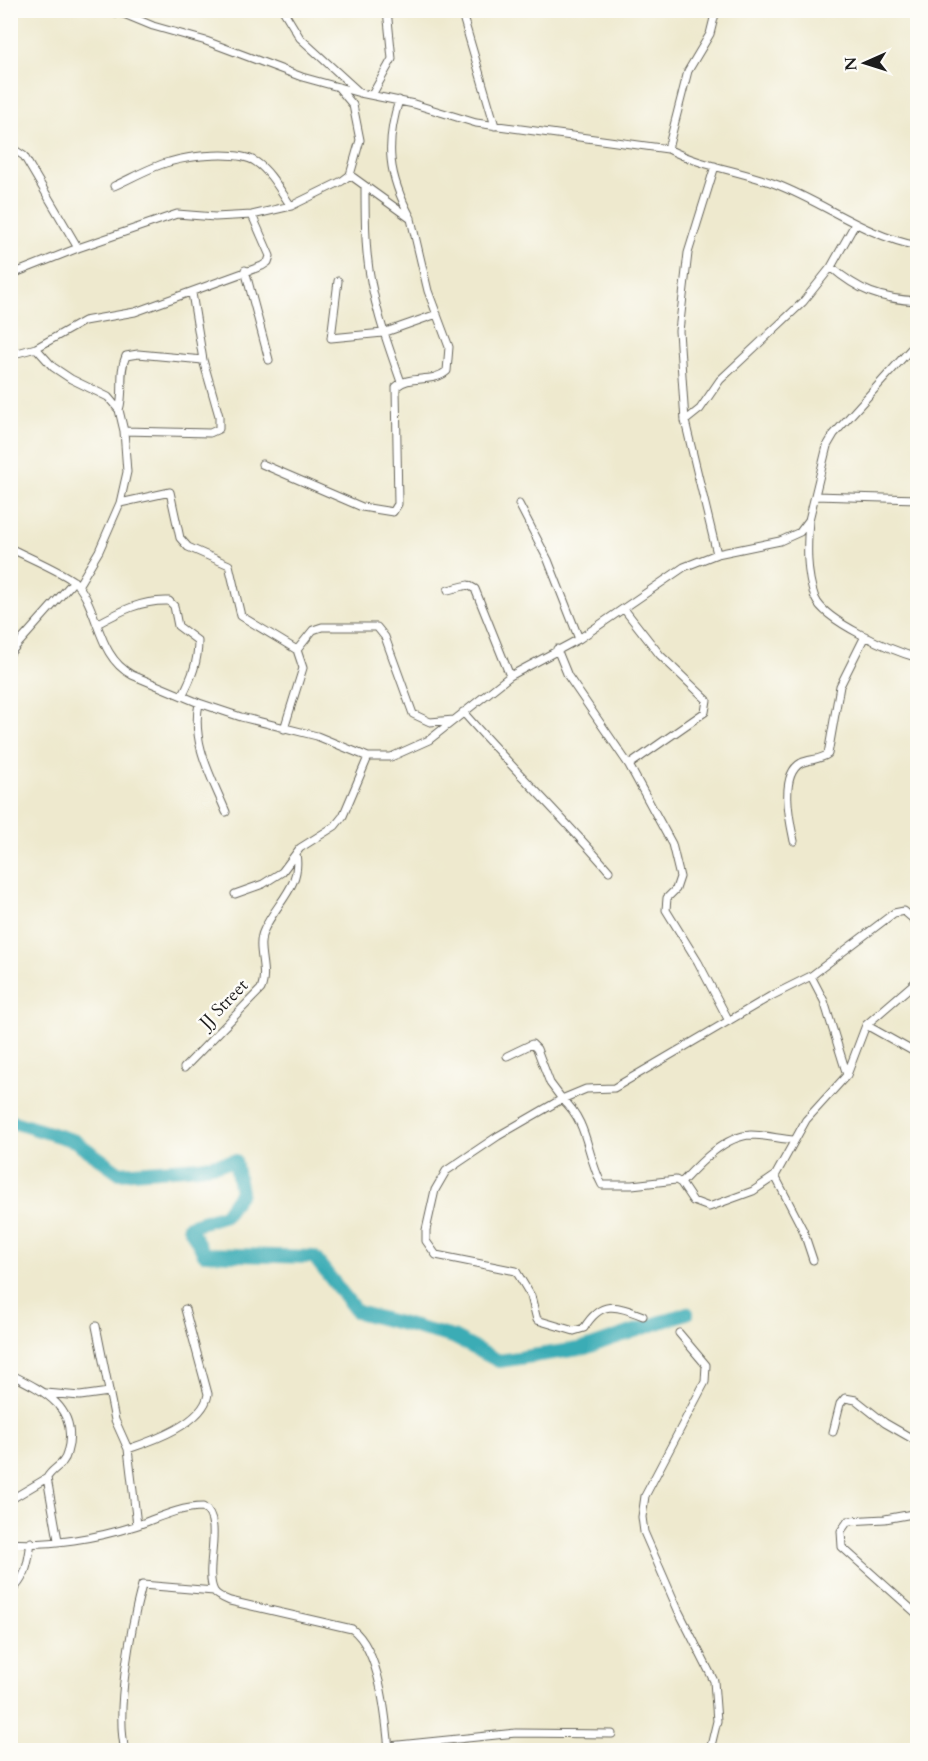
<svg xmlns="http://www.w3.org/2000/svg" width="928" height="1761" viewBox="0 0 928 1761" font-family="Cardo,serif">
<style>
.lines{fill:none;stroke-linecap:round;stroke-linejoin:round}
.river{stroke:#3bacb5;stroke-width:14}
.minor-casing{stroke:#66645a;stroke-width:9}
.minor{stroke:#fff;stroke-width:7}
.labels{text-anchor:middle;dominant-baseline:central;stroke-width:5;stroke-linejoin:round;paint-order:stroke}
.street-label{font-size:18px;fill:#1c1c1c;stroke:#fdfcf7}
</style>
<rect width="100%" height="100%" fill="#fdfcf7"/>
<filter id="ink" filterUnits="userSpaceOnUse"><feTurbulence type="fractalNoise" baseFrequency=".0167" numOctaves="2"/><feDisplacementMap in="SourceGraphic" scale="12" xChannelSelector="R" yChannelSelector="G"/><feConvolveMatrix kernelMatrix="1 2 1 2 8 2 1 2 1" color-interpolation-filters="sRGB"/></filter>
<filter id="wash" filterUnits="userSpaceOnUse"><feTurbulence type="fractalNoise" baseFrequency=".008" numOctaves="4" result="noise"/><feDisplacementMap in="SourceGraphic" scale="24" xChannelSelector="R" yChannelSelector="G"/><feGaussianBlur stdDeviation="1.35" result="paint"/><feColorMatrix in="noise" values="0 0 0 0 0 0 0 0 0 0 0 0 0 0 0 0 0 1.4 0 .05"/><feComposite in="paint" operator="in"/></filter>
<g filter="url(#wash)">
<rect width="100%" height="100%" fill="#eee9ce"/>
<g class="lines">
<path class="river" d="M10,1121L75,1141L120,1173L199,1167L235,1161L241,1192L225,1215L189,1226L204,1254L314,1257L357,1312L453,1337L499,1361L585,1348L687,1313"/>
</g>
</g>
<g filter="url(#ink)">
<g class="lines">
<defs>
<path id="minor" d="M98,10L124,14L153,26L206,41L302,77L360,93L414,104L476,123L668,149C703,167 742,171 778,185C826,204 866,236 918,246
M283,10L300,38L358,91
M461,10L495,126
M372,95L392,59L387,10
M399,100C385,145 388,175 411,218
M10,147L24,156L78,248
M668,149L688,71L710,34L716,10
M715,166L688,253L679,331L685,421L717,554
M114,186C132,178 150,167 169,162C189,156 238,150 256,162C271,172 281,192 291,206
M365,188C365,210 365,231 367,253C371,298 386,340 401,382
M831,267C859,291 880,299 918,301
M245,270L269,360
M10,275L78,248L177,214L215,217L252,215L291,206L342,181L350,175L360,140L353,105L338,87
M338,281L331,338L383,333L437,314
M36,348L53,367L71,379L108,397L119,410L124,431L127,472L120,503L99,551L78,586
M10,355L36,348L84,321L135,312L262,266L268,262L270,256L252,215
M119,410C125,392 118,373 126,356L138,354L203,360
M685,421L700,409L720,380L803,302L831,267L855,224
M124,431L210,433L219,429V416L203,360L192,293
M262,464L362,507L393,512L398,504L396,387C409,374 432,384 447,371L449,347L428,291L411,219L350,175
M815,496L918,499
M120,503L170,492L180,538L188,547L229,565L241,616L297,650L303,668L284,729
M519,504L548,560L579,639
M809,520C807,546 806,573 815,598C825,622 893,651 918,658
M10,548C25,556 68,574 77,584C100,612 97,656 132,675L199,703L241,717L317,736L368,757H391L429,740L510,676L579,639L684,567L717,554L780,541L800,532L809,520L827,446L834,434L918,341
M448,590L468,585L475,589L510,676
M624,609L660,655L707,700L705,712L629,765
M97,624C121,611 141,600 169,601L174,606L178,626L198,641C198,662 192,677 182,696
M557,649L568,676L629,765L672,844L680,877L676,889L667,898L666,910L698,962L729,1021
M297,650L313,630L322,627H377L385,637L413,714L430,722L454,720
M10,653L74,581
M199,703C191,743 211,776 226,812
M463,712C510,766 562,816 609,871
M794,841C790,822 779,775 801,763C810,759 820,760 828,754L840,686L865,636
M235,894L263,884L282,872L300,848L335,826L343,816L368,757
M811,976L824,1001L847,1075
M866,1025L918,1054
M507,1056L532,1044L537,1049L550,1083L562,1099L586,1089L614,1088L771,996L811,976L894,913L904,911L918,923
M184,1068L261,989C269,970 255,948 264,930C276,903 302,886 296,854
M775,1176L803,1230L813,1260
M681,1183C698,1165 724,1136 751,1135C765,1135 780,1139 794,1140
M643,1316C615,1305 601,1300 584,1328L574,1331L537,1320L531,1296L516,1271L436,1255L426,1241V1230L435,1190L446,1171L498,1136L562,1099C589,1122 586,1155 602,1185H632L676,1180L681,1183L693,1201L709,1207L753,1191L775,1176L806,1120L847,1075L866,1025L918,980
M96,1326L115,1420L128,1449L137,1525
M679,1333L706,1365L705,1382L645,1496L642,1517L644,1532L678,1610L714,1681L717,1721L710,1750
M10,1374C44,1391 80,1408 67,1453C64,1466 52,1468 47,1478L58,1540
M46,1393L80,1396L109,1392
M833,1432L840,1404L845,1398L856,1400L885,1423L918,1442
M128,1449C152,1441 204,1423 208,1394L185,1309
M10,1500L47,1478
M918,1513L885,1519L848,1521L841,1531L842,1547L918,1615
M10,1543C51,1546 97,1538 135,1526C158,1518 179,1507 203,1507C225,1521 203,1570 214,1591C217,1596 225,1599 230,1601L352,1629C380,1650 386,1717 389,1750
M10,1592C27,1578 28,1562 31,1542
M389,1746L516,1733L612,1734
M125,1750C115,1710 131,1627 142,1585L214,1591"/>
</defs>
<use href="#minor" class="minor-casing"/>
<use href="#minor" class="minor"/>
</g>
</g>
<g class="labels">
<g class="street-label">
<text transform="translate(224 1004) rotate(-46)">JJ Street</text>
</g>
</g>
<rect width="928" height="1761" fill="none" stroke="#fdfcf7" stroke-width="36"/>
<g transform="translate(865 63) rotate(267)" stroke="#fdfcf7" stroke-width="4.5" paint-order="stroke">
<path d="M0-4.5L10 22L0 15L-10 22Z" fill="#1c1c1c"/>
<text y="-9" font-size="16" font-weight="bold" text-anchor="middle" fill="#1c1c1c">N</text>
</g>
</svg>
